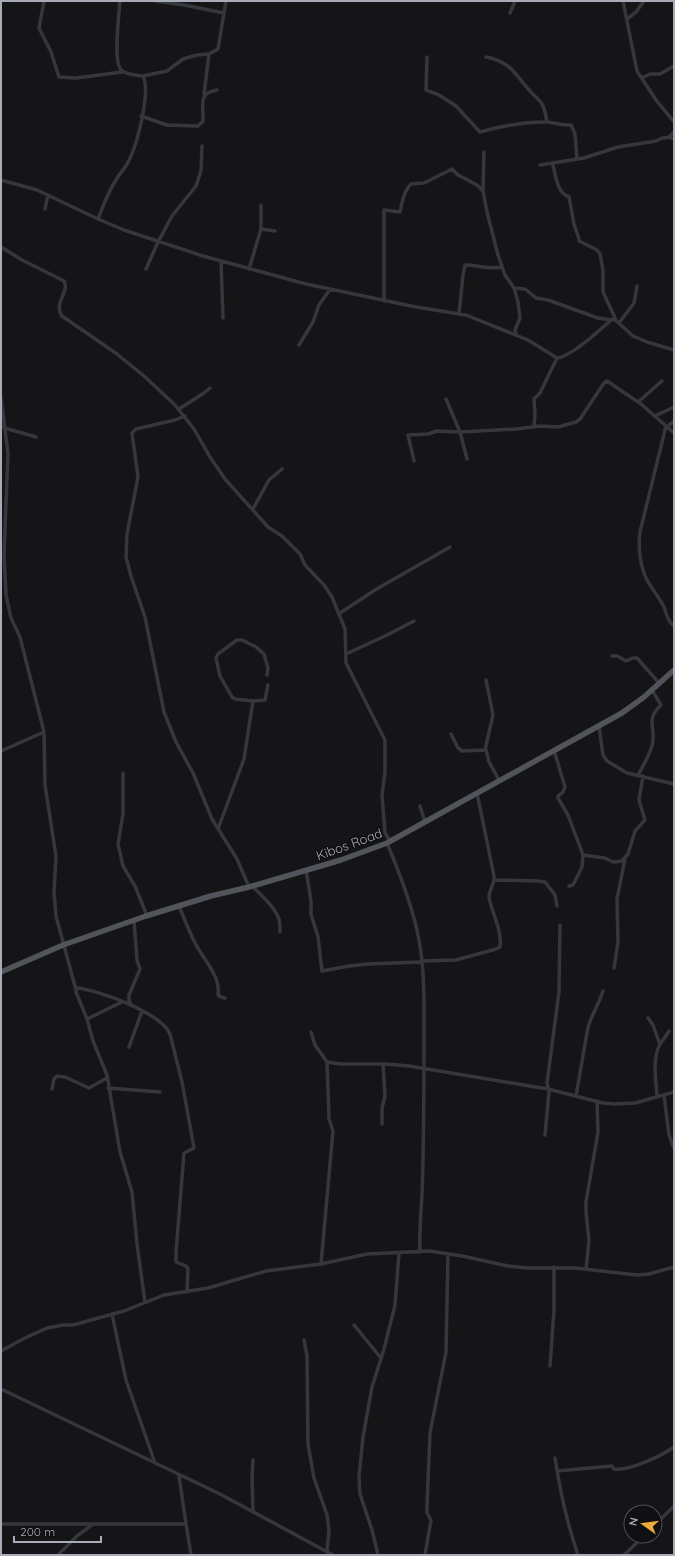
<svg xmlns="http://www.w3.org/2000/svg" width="675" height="1556" viewBox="0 0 675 1556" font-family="Quicksand,sans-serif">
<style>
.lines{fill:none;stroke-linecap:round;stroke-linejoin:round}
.minor{stroke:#36373c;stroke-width:3.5}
.primary{stroke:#52545b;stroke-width:5.5}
.labels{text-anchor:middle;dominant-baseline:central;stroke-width:3;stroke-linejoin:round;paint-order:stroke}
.street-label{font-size:13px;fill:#a8acb7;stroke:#101012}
</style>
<rect width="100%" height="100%" fill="#151517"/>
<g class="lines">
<path class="minor" d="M44,1L39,28L51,52L59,77L76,78L122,72
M155,1L184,5L224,13
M623,1L637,71L656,100L674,122
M510,13L515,1
M627,19L636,12L644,1
M427,57L426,90L439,95L456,106L480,132C501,126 524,122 546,122C554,122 562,126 571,125L575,134L577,159
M486,57C511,62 514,73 529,90C533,95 539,99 542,104C545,109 546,116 547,122
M143,76L167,71L183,59L197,55L209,54L218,49L226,1
M641,77H644L650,74H660L674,66
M204,94L209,54
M141,116L167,125L198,126L203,121C204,106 197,93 217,90
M669,137L674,132
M554,163L553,166C556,176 557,193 569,197L574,224L579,239
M540,165L584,158L618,147L656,141C662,137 667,136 674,139
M1,180L37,190L98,219L124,230L203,256L306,284L416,307L466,315L528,340L557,358C571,357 600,330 611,320L614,319L633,336L647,342L674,350
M483,190L484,152
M45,209L48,195
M98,219C103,206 108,192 116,180C119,174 125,169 128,162C137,146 151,92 143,76C136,75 126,75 121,70C113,62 119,14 120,1
M261,229L275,231
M579,241L597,250L600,254L603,270V292L616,320
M1,247L22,260L64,281C70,292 53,303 62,316L117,354L144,376L175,405L194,429L210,457L225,479L268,527L282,536L300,554L305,565L324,585L332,597L345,629L346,663L385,740V772L382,795L385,833L390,841
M221,261L223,318
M146,269L158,242L172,216L196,186L201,171L202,146
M249,269L261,229V205
M514,288L525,289L536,298L548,300L598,318L611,320
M384,301V210L400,212C402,202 404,191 411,184L424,183L452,169L458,175L477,185L483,191L487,212L498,255L505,275L514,288L518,302L520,318L515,330L516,334
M459,314L463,275L465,265C477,265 491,270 502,267
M619,323L634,303L637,286
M299,345L313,322L319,305L330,289
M1,398L8,453L4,555L6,595L11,618L20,637L44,732L45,785L56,856L54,893L56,916L76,990
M446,399L460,432L517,429L540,426L558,427L576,422L580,419L604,383L607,381L641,404L674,433
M638,402L662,381
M179,409L204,393L210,388
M185,416L175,420L136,429L132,433L138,477L127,534L126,557L131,576L145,617L164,712L176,742L193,773L212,819L237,859L249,887
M655,416L674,407
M666,426L640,532C638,546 640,565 646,578C651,588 659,597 664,607C667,615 667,620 674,626
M1,427L36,437
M534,427L535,414L534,399L540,393L557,358
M667,427L674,421
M414,461L408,435L428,434L437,431L460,432L467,459
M253,509L269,480L282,469
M340,613L375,590L450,547
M346,654L385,636L414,621
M612,656H617L626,661L633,658H637L659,683
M253,701L235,699L232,697L220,676L216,658L218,654L237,640H242L256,647L264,654L268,668L267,675
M599,726L603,755L607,761L627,773L674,784
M451,734L458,748L462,751L486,750L489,762L499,780
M485,750L493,715L486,680
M554,750L565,787L563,792L558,796V798L568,815L583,855L582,867L573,885L569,886
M1,751L44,732
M123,773V814L118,844L123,866L135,886L147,916
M638,775C643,766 649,756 652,746C657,728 644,721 661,705L652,690
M420,806L425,822
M218,829L244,759L253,701L265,700L268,685
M387,843C400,874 413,907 419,940C425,972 424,1005 424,1037C424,1089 424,1142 422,1194C421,1214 419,1232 420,1252
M583,855L605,858L613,862L622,861L628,854L635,831L645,820L639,800L643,776
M306,870L311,901V914L318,937L322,971L349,966L368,964L421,962
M494,880L537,881L545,882L555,895L557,906
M252,886C261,895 275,907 279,919C280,923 280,928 280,932
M179,906C184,918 189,931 195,943C203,959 221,976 218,995L221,997L225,998
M421,961L456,960L496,949L500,947C502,929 492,914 489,897C489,889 495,884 494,876L477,793
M614,968L618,942L617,899L625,859
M131,1004L129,1001V995L140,969L137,960L134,921
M648,1018L653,1025L660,1045
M87,1019L122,1002
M311,1032L315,1045L327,1062L340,1064H386L409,1066L548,1089L603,1103L614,1104L635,1103L674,1092
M129,1047L142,1011
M108,1088L160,1092
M52,1089L54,1079L57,1076L65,1077L89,1088L107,1078
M664,1095L669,1135L674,1148
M576,1096L588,1027C592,1014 599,1004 603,991
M657,1096C656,1081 652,1059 660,1044C663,1040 666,1036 669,1031
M382,1124V1108L385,1096L383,1064
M545,1135L549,1092L547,1083L559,992L560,925
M321,1264L333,1131L329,1119L327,1062
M586,1269L589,1240L586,1212V1202L598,1132L597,1101
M145,1302L137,1244L132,1192L120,1152L107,1075L93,1041L87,1019L76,992L77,988C99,990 161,1013 170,1034L182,1082L194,1148L184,1153L176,1252V1262L186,1266L188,1269L187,1292
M112,1314L126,1380L155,1463
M354,1325L381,1358
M304,1340L307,1356L308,1444L314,1478L327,1515L329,1530L327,1551
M1,1351L25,1338L47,1328L63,1325H73L124,1311L164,1295L208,1288L266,1271L321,1264L367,1254L429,1251L462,1256L508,1266L527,1268H575L637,1275L649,1274L674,1267
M550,1366L554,1310V1267
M1,1389L220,1494L333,1555
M555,1458C560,1491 567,1523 578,1555
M253,1460L252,1477L253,1511
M557,1471L612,1466L614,1469C630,1471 661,1456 674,1447
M1,1524H186L179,1476
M186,1524L191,1555
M655,1525L674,1506
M58,1555L77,1536L93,1524
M378,1555L372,1530L360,1494L359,1477L363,1437L372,1387L384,1349L395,1305L399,1253
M425,1555L431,1520L427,1513V1506L430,1433L446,1352L448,1254
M624,1555L644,1536"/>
<path class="primary" d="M1,972L63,945L146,916L211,896L249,887L341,860L387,843L622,713L644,697L674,670"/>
</g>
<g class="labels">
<g class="street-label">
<text transform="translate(349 844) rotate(-20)">Kibos Road</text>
</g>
</g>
<rect width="675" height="1556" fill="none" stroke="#a8acb7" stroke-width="4"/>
<g transform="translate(643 1524) rotate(284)"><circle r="19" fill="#101012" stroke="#4d4e54"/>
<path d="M0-3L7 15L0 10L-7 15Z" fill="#ebac39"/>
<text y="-6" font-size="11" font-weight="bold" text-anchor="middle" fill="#a8acb7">N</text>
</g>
<path d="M14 1536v6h87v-6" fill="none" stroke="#a8acb7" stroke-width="2"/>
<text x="20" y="1536" font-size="12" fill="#a8acb7" stroke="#101012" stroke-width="3" paint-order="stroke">200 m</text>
</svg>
